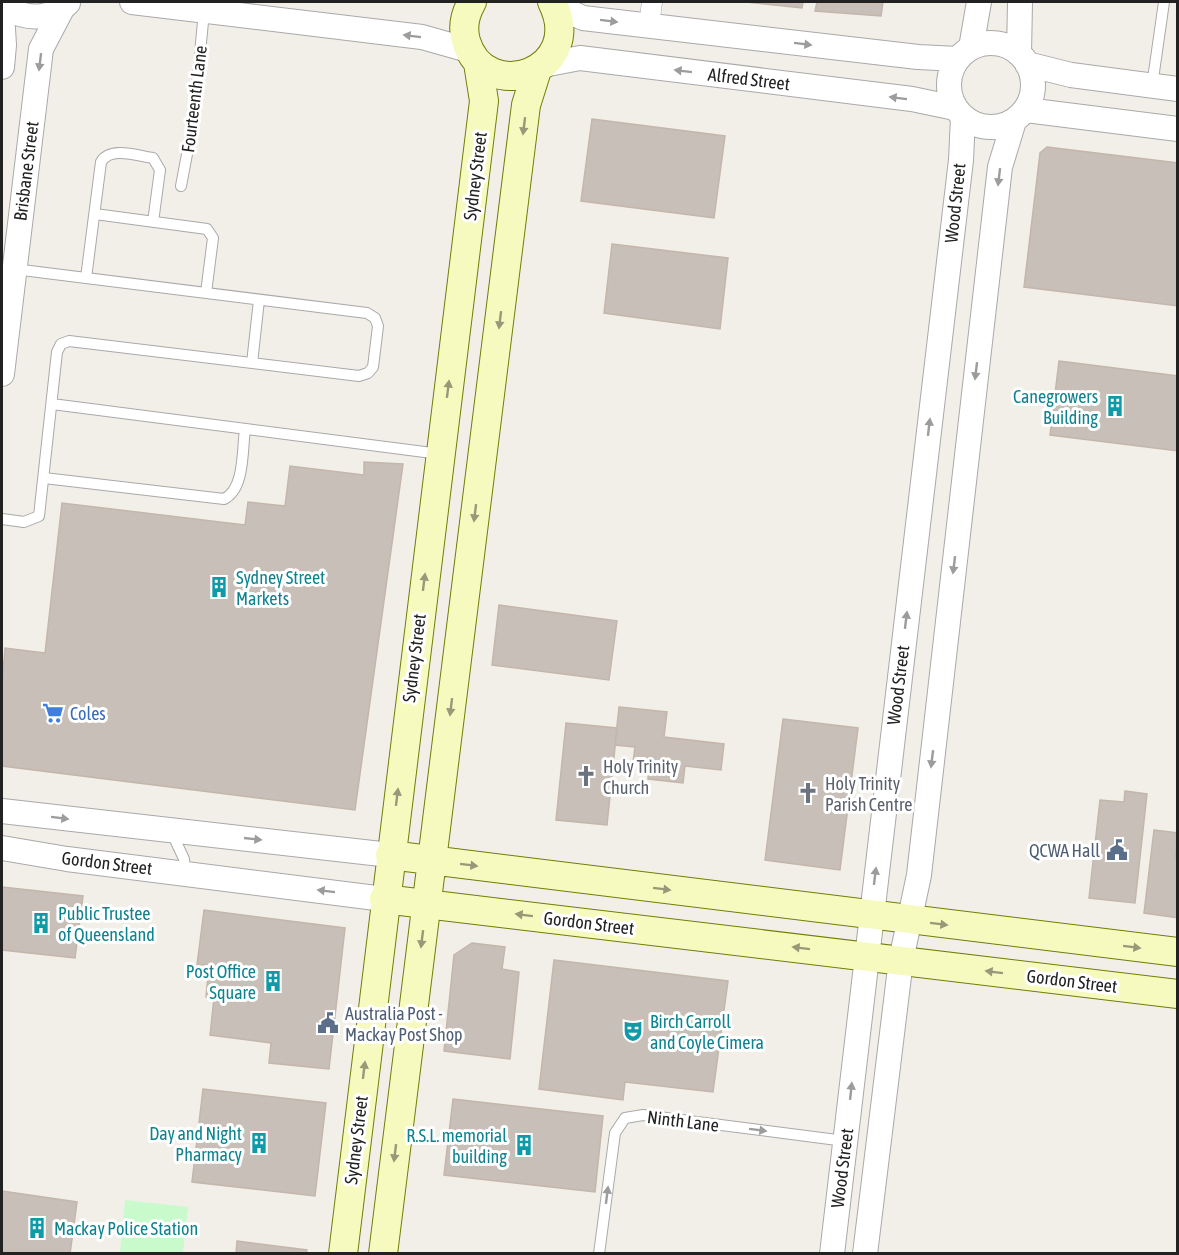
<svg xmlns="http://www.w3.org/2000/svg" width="1179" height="1255" viewBox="0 0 1179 1255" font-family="'Asap Condensed',sans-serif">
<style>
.park{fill:#c8facc}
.building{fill:#c7bfb8;stroke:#c4b6ab;stroke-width:1.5}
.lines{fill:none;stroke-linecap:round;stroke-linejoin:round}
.service-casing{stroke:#a9a9a9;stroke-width:12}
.minor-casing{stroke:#a9a9a9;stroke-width:21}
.tertiary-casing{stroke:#a9a9a9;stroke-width:26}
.secondary-casing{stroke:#707d05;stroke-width:30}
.service{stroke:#fff;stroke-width:10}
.minor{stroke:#fff;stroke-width:20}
.tertiary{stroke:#fff;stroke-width:24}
.secondary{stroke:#f7fabf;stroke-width:28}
.oneway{fill:#9c9c9c}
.oneway2{fill:#979978}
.labels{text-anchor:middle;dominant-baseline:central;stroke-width:6;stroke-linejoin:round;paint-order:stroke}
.street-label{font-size:18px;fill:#222;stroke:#fff}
.culture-label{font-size:18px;fill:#0d838f;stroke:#fff;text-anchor:end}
.shop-label{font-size:18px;fill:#366cbe;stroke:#fff;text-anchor:start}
.worship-label{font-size:18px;fill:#5b616d;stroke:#fff;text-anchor:start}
.service-label{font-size:18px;fill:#4e5e75;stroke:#fff;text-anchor:end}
</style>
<rect width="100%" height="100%" fill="#f2efe9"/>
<path class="park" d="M125,1200L188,1207L183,1253H120Z"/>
<path class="building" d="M746,2H803L802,8Z
M817,2H883L881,16L815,11Z
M592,119L725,136L714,218L581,201Z
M1047,147L1178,163V306L1024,287L1040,153Z
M612,244L728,258L720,329L604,313Z
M1059,361L1178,376V451L1050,435Z
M364,462L403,464L355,810L2,766V685L5,648L45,653L62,503L245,525L248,502L285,506L290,466L364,475Z
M499,605L617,621L609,680L492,665Z
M619,707L667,712L664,737L724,744L721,770L685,766L683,783L648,779L649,764L633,762L635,747L615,745Z
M783,719L858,728L840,870L765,860Z
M566,723L617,728L607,825L556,820Z
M1125,791L1147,794L1135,903L1089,898L1100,800L1124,802Z
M1154,830L1178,833L1175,858H1178V918L1144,913Z
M2,887L83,896L75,958L2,950Z
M204,910L345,928L329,1069L269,1063L271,1043L210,1035L214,998L206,997L209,965H197Z
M472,943L505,947L502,969L519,972L510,1059L444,1051L454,955Z
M554,960L728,981L713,1092L625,1082L623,1100L539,1089Z
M203,1089L326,1103L315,1196L192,1182Z
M453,1099L603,1116L595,1192L444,1175Z
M2,1191L77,1202L70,1254H2Z
M237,1241L307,1250L306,1254H236Z"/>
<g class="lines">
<defs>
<path id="service" d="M1152,86L1164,2
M181,186L194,117L204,11
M95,214L207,229L213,238L206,293
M86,278L101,162C110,146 138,156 153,158L160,170L153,222
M252,363L259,300
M52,404L440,454
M44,478L224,499C245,489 242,450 245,429
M2,519L24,522L39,516L57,352L61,344L69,341L359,376L368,373L373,367L378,326L375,318L367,313L14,269
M171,831L184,859L185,873
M599,1254L615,1133L625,1118L643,1115L845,1141"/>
<path id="minor" d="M649,26L652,2"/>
<path id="tertiary" d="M132,2L422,37L468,50
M554,5L583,18L918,57L958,59
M2,6C24,19 48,22 68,3
M2,13L4,45L2,67
M949 85a42 42 0 1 1 84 0a42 42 0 1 1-84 0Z
M971,48L979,2
M1019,54L1020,2
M1027,64L1071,75L1178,89
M543,65L580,58L912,99L955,108
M1026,110L1178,129
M2,374L41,49L62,9
M2,811L390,855
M2,848L67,859L384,899
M832,1254L961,160L963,117
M865,1254L901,960L919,875L1000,167L1014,121"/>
<path id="secondary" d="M472,2C465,14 462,27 466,41C486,107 587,71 552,2
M390,855L1178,952
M384,899L1178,994
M343,1254L484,101L478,63
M383,1254L526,105L537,70"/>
</defs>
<use href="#service" class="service-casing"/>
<use href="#minor" class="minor-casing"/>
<use href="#tertiary" class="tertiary-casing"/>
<use href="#secondary" class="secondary-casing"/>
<use href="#service" class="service"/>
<use href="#minor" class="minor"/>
<use href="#tertiary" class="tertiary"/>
<use href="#secondary" class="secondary"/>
</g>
<defs><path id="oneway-solid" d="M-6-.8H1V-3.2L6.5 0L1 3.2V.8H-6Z" transform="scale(1.5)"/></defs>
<g class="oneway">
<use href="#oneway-solid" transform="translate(609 21) rotate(7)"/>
<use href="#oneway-solid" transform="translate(412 36) rotate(-173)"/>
<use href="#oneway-solid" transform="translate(803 44) rotate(7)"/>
<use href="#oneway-solid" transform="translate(40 62) rotate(97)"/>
<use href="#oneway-solid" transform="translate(683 71) rotate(-173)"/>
<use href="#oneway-solid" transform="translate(898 98) rotate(-173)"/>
<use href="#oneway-solid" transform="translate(999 177) rotate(97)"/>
<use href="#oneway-solid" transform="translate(976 371) rotate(97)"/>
<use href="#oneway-solid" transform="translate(929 427) rotate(-83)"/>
<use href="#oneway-solid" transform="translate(954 565) rotate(97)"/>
<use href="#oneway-solid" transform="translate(906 620) rotate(-83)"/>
<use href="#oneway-solid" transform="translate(932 759) rotate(97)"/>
<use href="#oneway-solid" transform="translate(60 818) rotate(7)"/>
<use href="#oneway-solid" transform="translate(253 839) rotate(6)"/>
<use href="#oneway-solid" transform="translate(875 876) rotate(-83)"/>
<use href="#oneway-solid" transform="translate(326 891) rotate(-173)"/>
<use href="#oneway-solid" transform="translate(851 1091) rotate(-84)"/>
<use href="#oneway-solid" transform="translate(758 1130) rotate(7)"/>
<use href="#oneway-solid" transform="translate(607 1195) rotate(-83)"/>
</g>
<g class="oneway2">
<use href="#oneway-solid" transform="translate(524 126) rotate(97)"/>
<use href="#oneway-solid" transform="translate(500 320) rotate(97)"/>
<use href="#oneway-solid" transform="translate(448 389) rotate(-83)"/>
<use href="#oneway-solid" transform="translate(475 513) rotate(97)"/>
<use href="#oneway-solid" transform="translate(424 582) rotate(-83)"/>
<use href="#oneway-solid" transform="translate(451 707) rotate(97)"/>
<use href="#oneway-solid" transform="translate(397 797) rotate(-83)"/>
<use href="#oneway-solid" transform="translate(469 865) rotate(7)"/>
<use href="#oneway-solid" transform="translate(662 889) rotate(7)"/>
<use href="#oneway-solid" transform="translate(524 915) rotate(-173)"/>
<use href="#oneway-solid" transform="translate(939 924) rotate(7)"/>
<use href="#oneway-solid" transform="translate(422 939) rotate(97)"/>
<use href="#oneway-solid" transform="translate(1132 947) rotate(7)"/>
<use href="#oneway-solid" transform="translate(801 948) rotate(-173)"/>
<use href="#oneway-solid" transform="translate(994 972) rotate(-173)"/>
<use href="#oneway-solid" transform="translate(364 1070) rotate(-83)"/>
<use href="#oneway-solid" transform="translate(395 1153) rotate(97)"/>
</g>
<defs>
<symbol id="building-bare" viewBox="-9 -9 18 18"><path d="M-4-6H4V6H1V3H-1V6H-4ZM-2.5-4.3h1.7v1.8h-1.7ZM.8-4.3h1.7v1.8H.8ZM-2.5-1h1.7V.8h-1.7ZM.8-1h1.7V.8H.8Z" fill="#0f9aa8" stroke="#fff" stroke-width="2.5" paint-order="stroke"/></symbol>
<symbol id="supermarket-bare" viewBox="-9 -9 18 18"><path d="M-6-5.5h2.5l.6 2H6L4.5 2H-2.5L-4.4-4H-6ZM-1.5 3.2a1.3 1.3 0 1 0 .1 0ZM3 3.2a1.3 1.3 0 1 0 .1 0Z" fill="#3f7fe0" stroke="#fff" stroke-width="2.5" paint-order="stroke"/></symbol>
<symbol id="church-bare" viewBox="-9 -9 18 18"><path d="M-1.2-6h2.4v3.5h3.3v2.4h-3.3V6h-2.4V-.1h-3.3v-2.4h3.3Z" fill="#6b7280" stroke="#fff" stroke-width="2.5" paint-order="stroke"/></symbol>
<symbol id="civic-bare" viewBox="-9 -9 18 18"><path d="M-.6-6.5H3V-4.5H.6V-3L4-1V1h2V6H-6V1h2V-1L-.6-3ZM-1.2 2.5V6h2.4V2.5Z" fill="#5c6f8a" stroke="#fff" stroke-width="2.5" paint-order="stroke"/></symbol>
<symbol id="theatre-bare" viewBox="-9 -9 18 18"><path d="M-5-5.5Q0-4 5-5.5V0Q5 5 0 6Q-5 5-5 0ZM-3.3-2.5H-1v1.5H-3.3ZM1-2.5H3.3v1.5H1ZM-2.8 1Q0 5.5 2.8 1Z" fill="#0f9aa8" stroke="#fff" stroke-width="2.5" paint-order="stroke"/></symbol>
</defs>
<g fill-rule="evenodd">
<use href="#building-bare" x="1100" y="391" width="30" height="30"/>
<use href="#building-bare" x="204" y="572" width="30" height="30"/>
<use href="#supermarket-bare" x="38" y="698" width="30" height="30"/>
<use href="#church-bare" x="571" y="761" width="30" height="30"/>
<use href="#church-bare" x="793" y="778" width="30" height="30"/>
<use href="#civic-bare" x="1102" y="835" width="30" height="30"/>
<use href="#building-bare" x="26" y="908" width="30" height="30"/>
<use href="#building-bare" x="258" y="966" width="30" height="30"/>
<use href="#civic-bare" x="313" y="1008" width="30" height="30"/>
<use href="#theatre-bare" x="618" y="1016" width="30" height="30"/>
<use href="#building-bare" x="244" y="1128" width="30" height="30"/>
<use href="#building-bare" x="509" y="1130" width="30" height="30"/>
<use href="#building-bare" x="22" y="1213" width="30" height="30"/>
</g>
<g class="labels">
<g class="street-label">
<text transform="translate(749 79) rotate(7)">Alfred Street</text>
<text transform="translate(194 99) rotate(-83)">Fourteenth Lane</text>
<text transform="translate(26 171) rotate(-83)">Brisbane Street</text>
<text transform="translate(475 176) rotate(-83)">Sydney Street</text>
<text transform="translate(955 203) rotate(-84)">Wood Street</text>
<text transform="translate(414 658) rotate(-83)">Sydney Street</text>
<text transform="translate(898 685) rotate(-83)">Wood Street</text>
<text transform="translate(107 863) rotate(7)">Gordon Street</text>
<text transform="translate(589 923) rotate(7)">Gordon Street</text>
<text transform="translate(1072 981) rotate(7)">Gordon Street</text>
<text transform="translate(683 1121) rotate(7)">Ninth Lane</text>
<text transform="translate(356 1140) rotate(-83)">Sydney Street</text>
<text transform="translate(842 1168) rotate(-83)">Wood Street</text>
</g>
<g class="culture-label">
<text x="1098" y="396">Canegrowers<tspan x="1098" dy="21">Building</tspan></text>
<text x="236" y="577" text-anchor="start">Sydney Street<tspan x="236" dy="21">Markets</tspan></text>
<text x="58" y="913" text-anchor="start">Public Trustee<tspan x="58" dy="21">of Queensland</tspan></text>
<text x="256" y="971">Post Office<tspan x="256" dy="21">Square</tspan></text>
<text x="650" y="1021" text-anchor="start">Birch Carroll<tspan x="650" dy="21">and Coyle Cimera</tspan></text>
<text x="242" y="1133">Day and Night<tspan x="242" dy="21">Pharmacy</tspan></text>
<text x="507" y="1135">R.S.L. memorial<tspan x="507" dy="21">building</tspan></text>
<text x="54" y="1228" text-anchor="start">Mackay Police Station</text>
</g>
<g class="shop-label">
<text x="70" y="713">Coles</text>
</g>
<g class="worship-label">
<text x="603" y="766">Holy Trinity<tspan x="603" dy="21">Church</tspan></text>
<text x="825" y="783">Holy Trinity<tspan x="825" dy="21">Parish Centre</tspan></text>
</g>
<g class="service-label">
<text x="1100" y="850">QCWA Hall</text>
<text x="345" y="1013" text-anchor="start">Australia Post -<tspan x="345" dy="21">Mackay Post Shop</tspan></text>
</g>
</g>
<rect width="1179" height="1255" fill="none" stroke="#222222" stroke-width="6"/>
</svg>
